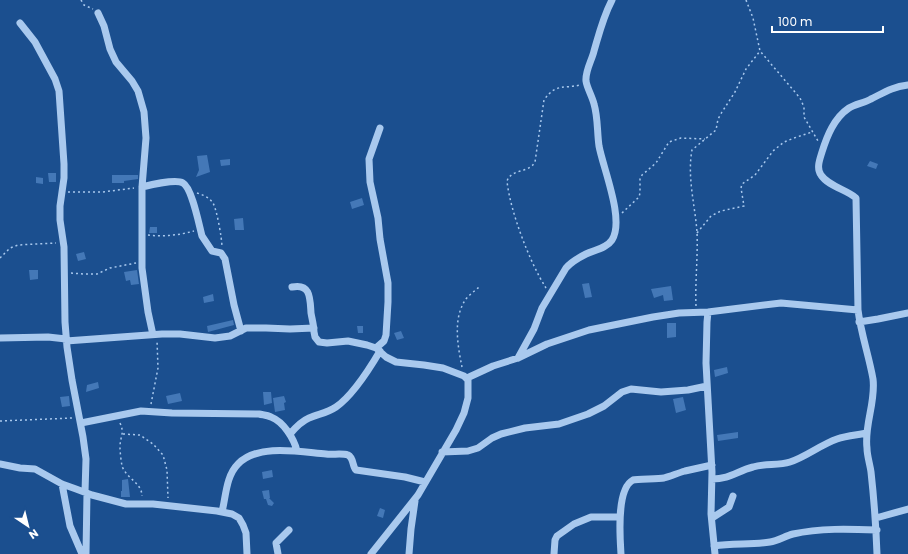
<svg xmlns="http://www.w3.org/2000/svg" width="908" height="554" viewBox="0 0 908 554" font-family="Poppins,sans-serif">
<style>
.building{fill:#4478b7}
.lines{fill:none;stroke-linecap:round;stroke-linejoin:round}
.path{stroke:#a9c9ee;stroke-width:1.5;stroke-dasharray:2 3;stroke-linecap:butt}
.minor{stroke:#a9c9ee;stroke-width:7}
</style>
<rect width="100%" height="100%" fill="#1b4f8f"/>
<path class="building" d="M207,155L210,172L196,177L199,170L197,156Z
M230,159V165L221,166L220,160Z
M870,161L878,164L876,169L867,166Z
M48,173H56V182H49Z
M112,175H138V179L124,181V183H112Z
M36,177L43,178V184L36,183Z
M362,198L364,205L352,209L350,202Z
M243,218L244,230H235L234,219Z
M150,227H157V233H149Z
M84,252L86,259L78,261L76,254Z
M29,270H38V279L30,280Z
M137,270L139,284L131,285L130,280L126,281L124,272Z
M589,283L592,297L585,298L582,284Z
M671,286L673,300L664,301L663,295L654,298L651,289Z
M213,294L214,301L204,303L203,297Z
M233,320L234,325L208,332L207,326Z
M667,323H676V337L667,338Z
M357,326H363V333H358Z
M401,331L404,338L397,340L394,333Z
M727,367L728,373L715,377L714,370Z
M98,382L99,388L86,392L87,385Z
M263,392H271L272,403L264,405Z
M180,393L182,401L168,404L166,396Z
M69,396L70,406L62,407L60,397Z
M284,396L286,402L284,403L285,410L275,412L273,398Z
M683,397L686,410L676,413L673,399Z
M738,432V438L718,441L717,435Z
M272,470L273,477L263,479L262,472Z
M128,479L130,497H121V491H122V480Z
M269,490L270,498H269L274,503L272,506L268,505L266,499H264L262,491Z
M380,508L385,510L383,518L377,516Z"/>
<g class="lines">
<path class="path" d="M81,0L84,5L93,9
M746,0L753,18L760,51L800,98L804,107V117L818,141
M68,192H103L134,188
M197,193C203,195 209,197 213,203C217,210 222,239 222,247
M622,213L639,197L640,193V179L642,175L656,163L669,142L681,138L705,139
M697,233L711,216L721,211L744,206L741,188L742,184L755,175L773,151L784,142L794,138L812,132
M148,235C163,237 180,235 194,231
M0,258L10,248L18,245L56,243
M71,273L84,274H97L110,268L136,263
M546,288C530,263 510,211 507,181C512,168 528,174 535,162L544,100C556,83 563,89 580,85
M696,306C695,282 698,257 697,232C695,205 687,177 692,150L716,130L718,119L722,112L735,92L746,69L760,51
M462,367C458,347 453,321 464,302C467,296 475,291 479,287
M151,404L158,368L157,340
M0,421L72,418
M120,423C125,434 120,436 120,447C120,452 121,460 122,466C126,478 142,483 142,496
M123,434L140,435L153,444L163,455L167,470L168,498"/>
<path class="minor" d="M98,13L104,26L110,49L116,62L132,81L138,91L144,112L146,138L142,187V268L148,312L153,335
M20,23L35,42L55,79L59,91L64,164V178L60,206V220L64,247L65,322L67,347L72,380L83,437L86,459L85,492
M142,187C150,185 176,179 183,183C192,188 199,225 202,236L212,251L221,253L225,259L234,305L241,331
M292,287C311,283 310,299 311,313C312,319 314,326 314,332L315,337L319,342L327,343L348,341L367,345L376,348L386,357L396,362L424,365L443,368L464,376L468,380V398L464,413L456,430L418,495L371,554
M708,312L707,322L706,363L712,472L711,514L715,554
M859,322L878,319L908,313
M0,338L48,337L66,339
M66,341L162,334H180L215,338L230,336L246,328H266L290,329L314,328
M376,348L384,341L386,335L388,302V283L380,239L378,218L370,182L369,159L380,128
M518,358L534,329L542,308L566,268C571,262 578,258 586,254C594,250 606,249 612,240C625,220 603,168 599,146C597,132 598,117 594,104C592,96 587,88 586,81C585,71 592,60 594,51C599,34 603,17 612,0
M467,378L493,366L518,358L547,344L589,330L653,317L679,313L708,312L781,303L858,310
M81,423L141,411L172,413L259,414C263,415 267,415 271,417C284,422 294,439 297,451
M290,434C295,428 302,421 309,418C318,414 327,413 336,407C352,396 370,368 380,351
M442,452L468,451L478,448L492,438L501,434L525,428L559,424L588,414L604,406L622,392L631,389L661,392L688,390L707,386
M0,464L20,468L35,469L62,484L76,489L92,495L126,504H153L217,511L232,514L239,518L243,525L246,533L247,554
M712,479C730,479 737,471 753,467C765,463 778,466 790,462C806,457 820,445 837,439C846,436 857,435 867,433
M62,484L70,526L82,554
M222,512C226,496 226,476 238,464C258,443 301,452 326,454C332,455 342,453 348,455C354,458 352,466 356,470L405,477L425,482
M712,518L729,507L733,496
M876,518L908,509
M714,546C733,543 751,545 770,542C778,541 785,536 793,534C820,528 849,529 877,530
M86,554L87,493
M278,554L276,543L289,530
M409,554L411,529L415,501
M554,554L555,540L557,536L574,524L591,517H620
M621,554C620,538 616,489 633,480C637,479 658,479 664,478C671,476 678,473 685,471C694,469 703,467 712,465
M877,554C876,527 874,499 871,472C870,464 867,456 867,448C864,425 876,402 873,379C869,356 861,334 858,310L856,198C847,190 828,186 821,175C816,168 820,159 822,152C827,136 834,118 849,108C855,104 864,103 871,99C885,92 892,87 908,85"/>
</g>
<g transform="translate(28 526) rotate(145)" stroke="#1b4f8f" stroke-width="3" paint-order="stroke">
<path d="M0-3L7 15L0 10L-7 15Z" fill="#ffffff"/>
<text y="-6" font-size="11" font-weight="bold" text-anchor="middle" fill="#ffffff">N</text>
</g>
<path d="M772 26v6h111v-6" fill="none" stroke="#ffffff" stroke-width="2"/>
<text x="778" y="26" font-size="12" fill="#ffffff" stroke="#1b4f8f" stroke-width="3" paint-order="stroke">100 m</text>
</svg>
